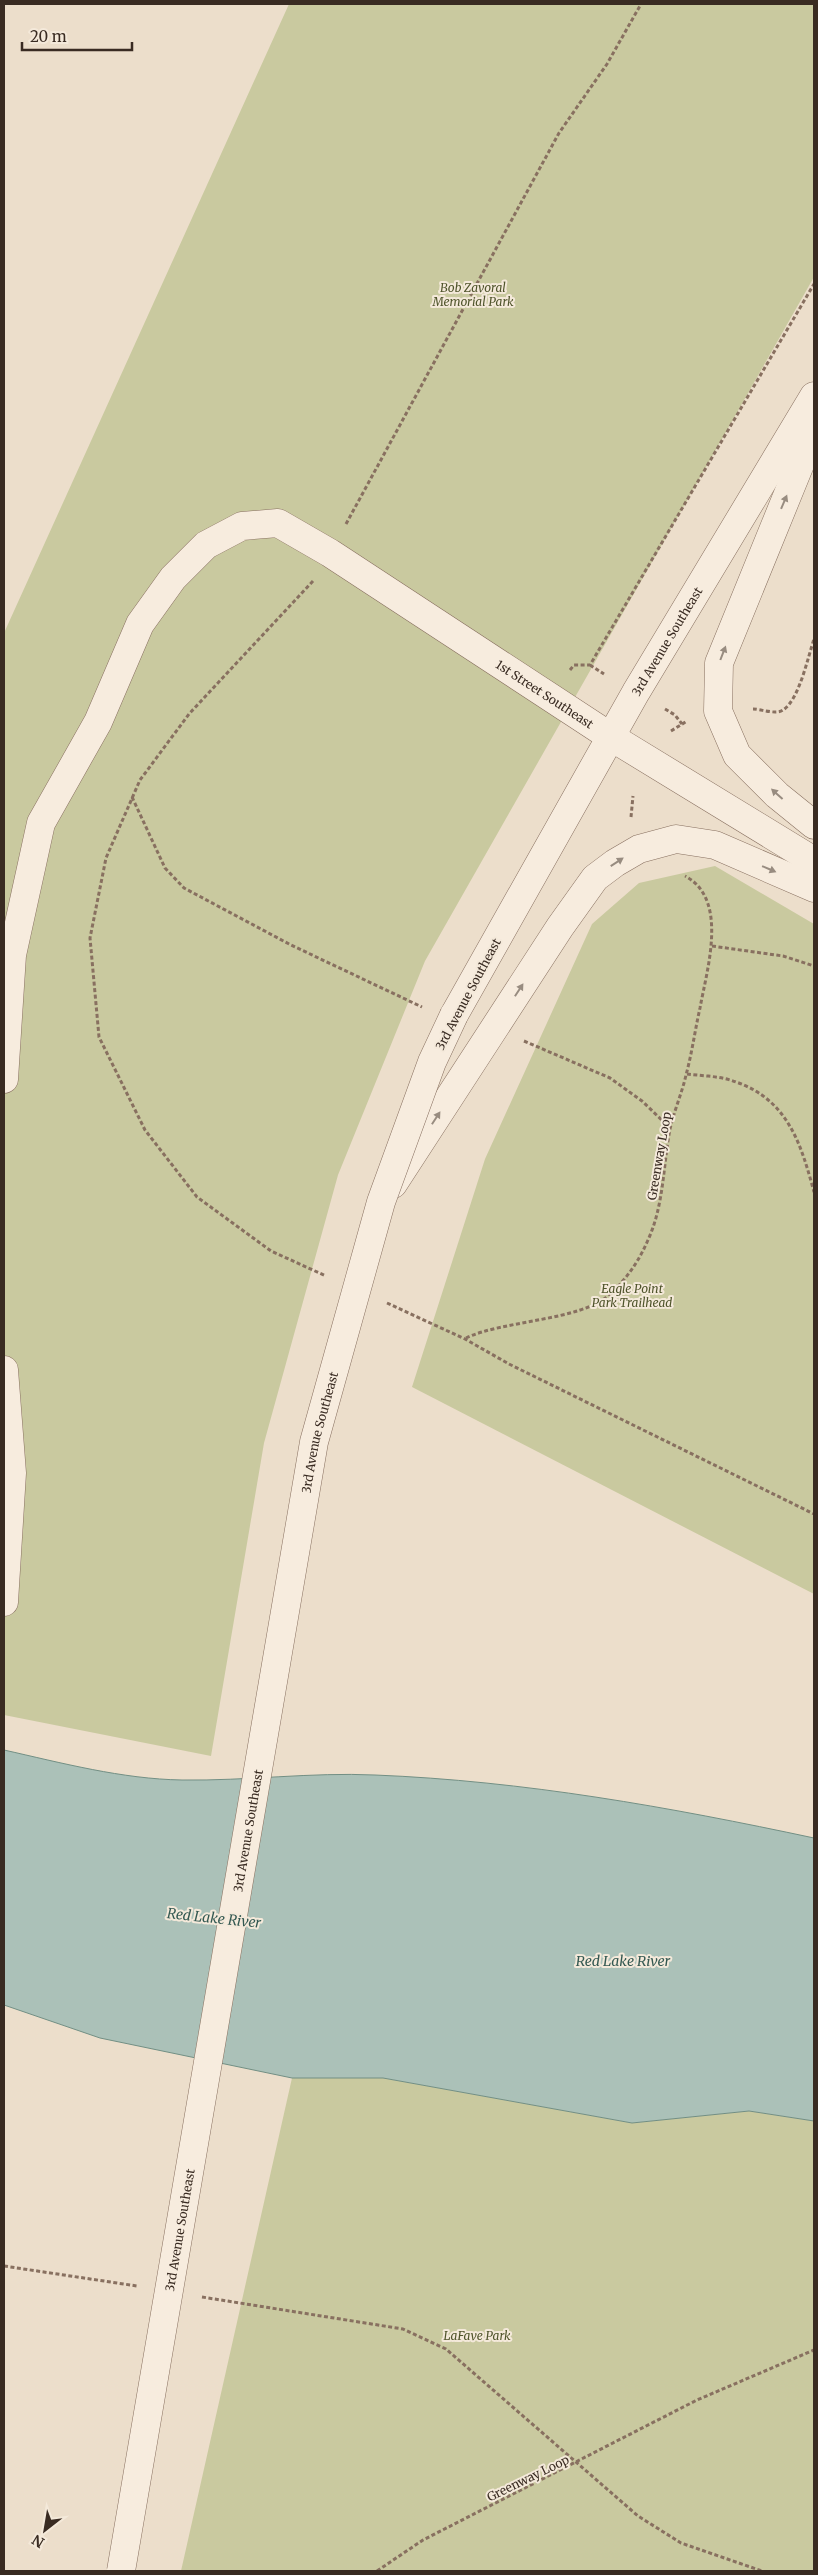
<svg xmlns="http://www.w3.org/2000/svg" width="818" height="2575" viewBox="0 0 818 2575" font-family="Merriweather,serif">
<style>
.green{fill:#c9c99f}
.water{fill:#abc1b8;stroke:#728f84}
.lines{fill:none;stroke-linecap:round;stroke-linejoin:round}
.minor-casing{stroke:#887060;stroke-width:29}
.path{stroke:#887060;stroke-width:3;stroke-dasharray:4 2.5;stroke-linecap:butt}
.minor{stroke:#f7ecde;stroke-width:28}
.minor-bridge-casing{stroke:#887060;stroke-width:29;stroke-linecap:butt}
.minor-bridge{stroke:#f7ecde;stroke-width:28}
.oneway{fill:#988c80}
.labels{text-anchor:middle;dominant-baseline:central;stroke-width:4;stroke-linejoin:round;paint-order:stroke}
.park-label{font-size:12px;font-style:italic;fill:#4f542b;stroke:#f4e9da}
.street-label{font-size:12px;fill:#392b22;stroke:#f4e9da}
.water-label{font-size:14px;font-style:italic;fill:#335851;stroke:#f4e9da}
</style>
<rect width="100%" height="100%" fill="#ecdecb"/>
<path class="green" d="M289,4H814V277L425,961L338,1175L264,1443L211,1756L4,1715V633Z
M715,866L814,924V1594L412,1387L485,1159L592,924L639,883Z
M292,2078H383L632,2123L749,2111L814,2121V2571H181Z"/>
<path class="water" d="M4,1750C62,1763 122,1779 182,1780C246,1781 312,1772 375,1775C524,1781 669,1807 814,1838V2121L749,2111L632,2123L383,2078H292L100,2038L4,2005Z"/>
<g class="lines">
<defs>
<g id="minor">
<path d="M814,430L719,663L718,711L737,755L777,795L814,825"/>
<path id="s1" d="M454,1015L636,692L814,396"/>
<path id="s2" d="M4,1079L12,955L41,823L98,722L140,624L173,578L206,545L242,526L278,523L330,553L611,737L814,861"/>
<path d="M393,1184L560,927L595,878L615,863L639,849L676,839L715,845L814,888"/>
<path d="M4,1370L12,1473L4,1602"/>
</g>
</defs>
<use href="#minor" class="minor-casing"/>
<path class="path" d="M346,524L559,133L607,64L641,4
M313,581L189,714L140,780L106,858L90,938L99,1037L145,1130L197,1197L271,1251L326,1276
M590,665L604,674
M570,670L574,665H590L814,284
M665,709L675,715L682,724
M753,709C761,709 776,715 783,710C799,700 808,657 814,639
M671,731L687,721
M132,797L165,868L184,888L291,945L422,1007
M631,817L633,796
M712,946L783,956L814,966
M524,1041L610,1078L642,1101L670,1128
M687,1074C703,1076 721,1076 736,1082C788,1100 801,1144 814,1192
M387,1303L465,1339L509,1364L814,1514
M466,1338C504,1320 580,1321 609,1295C626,1280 639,1261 648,1240C664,1205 663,1166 670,1129C674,1111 682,1093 686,1075C692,1053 695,1030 700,1008C707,969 729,899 685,876
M4,2266L137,2286
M202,2297L403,2329L446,2349L638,2516L681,2543L762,2571
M377,2571L423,2540L697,2400L814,2350"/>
<use href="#minor" class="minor"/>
<defs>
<g id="minor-bridge">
<path id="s3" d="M121,2571L314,1442L381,1202L432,1062L454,1015"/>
</g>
</defs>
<use href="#minor-bridge" class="minor-bridge-casing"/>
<use href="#minor-bridge" class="minor-bridge"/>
</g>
<defs><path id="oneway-solid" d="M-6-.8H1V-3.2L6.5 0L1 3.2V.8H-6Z" transform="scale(1.25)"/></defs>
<g class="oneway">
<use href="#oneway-solid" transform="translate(784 502) rotate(-67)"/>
<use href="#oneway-solid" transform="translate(723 653) rotate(-69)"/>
<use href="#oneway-solid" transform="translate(777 794) rotate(-138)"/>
<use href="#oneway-solid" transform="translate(617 862) rotate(-33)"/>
<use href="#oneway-solid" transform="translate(769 869) rotate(23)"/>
<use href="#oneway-solid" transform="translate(519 990) rotate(-57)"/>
<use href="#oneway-solid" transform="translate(436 1118) rotate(-57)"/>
</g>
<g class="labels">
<g class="park-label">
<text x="473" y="287">Bob Zavoral<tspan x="473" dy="14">Memorial Park</tspan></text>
<text x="632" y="1288">Eagle Point<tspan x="632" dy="14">Park Trailhead</tspan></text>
<text x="477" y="2335">LaFave Park</text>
</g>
<g class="street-label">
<text stroke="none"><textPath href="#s1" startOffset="430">3rd Avenue Southeast</textPath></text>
<text stroke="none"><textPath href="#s2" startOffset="979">1st Street Southeast</textPath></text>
<text transform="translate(468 994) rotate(-62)">3rd Avenue Southeast</text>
<text transform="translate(659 1156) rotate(-80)">Greenway Loop</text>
<text stroke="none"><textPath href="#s3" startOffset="1156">3rd Avenue Southeast</textPath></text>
<text stroke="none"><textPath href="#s3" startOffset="751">3rd Avenue Southeast</textPath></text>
<text stroke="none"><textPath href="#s3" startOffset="346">3rd Avenue Southeast</textPath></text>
<text transform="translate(528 2478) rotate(-26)">Greenway Loop</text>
</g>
<g class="water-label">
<text transform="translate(214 1918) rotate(6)">Red Lake River</text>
<text x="623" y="1961">Red Lake River</text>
</g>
</g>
<rect width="818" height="2575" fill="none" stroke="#392b22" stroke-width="10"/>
<g transform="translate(45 2530) rotate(211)" stroke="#f4e9da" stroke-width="4" paint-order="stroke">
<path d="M0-4L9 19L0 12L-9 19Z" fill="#392b22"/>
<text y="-8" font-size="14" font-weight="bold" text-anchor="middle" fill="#392b22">N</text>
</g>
<path d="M22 42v8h110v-8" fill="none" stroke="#392b22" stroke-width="2.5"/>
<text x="30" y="42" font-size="15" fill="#392b22" stroke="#f4e9da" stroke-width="4" paint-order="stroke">20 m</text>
</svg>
